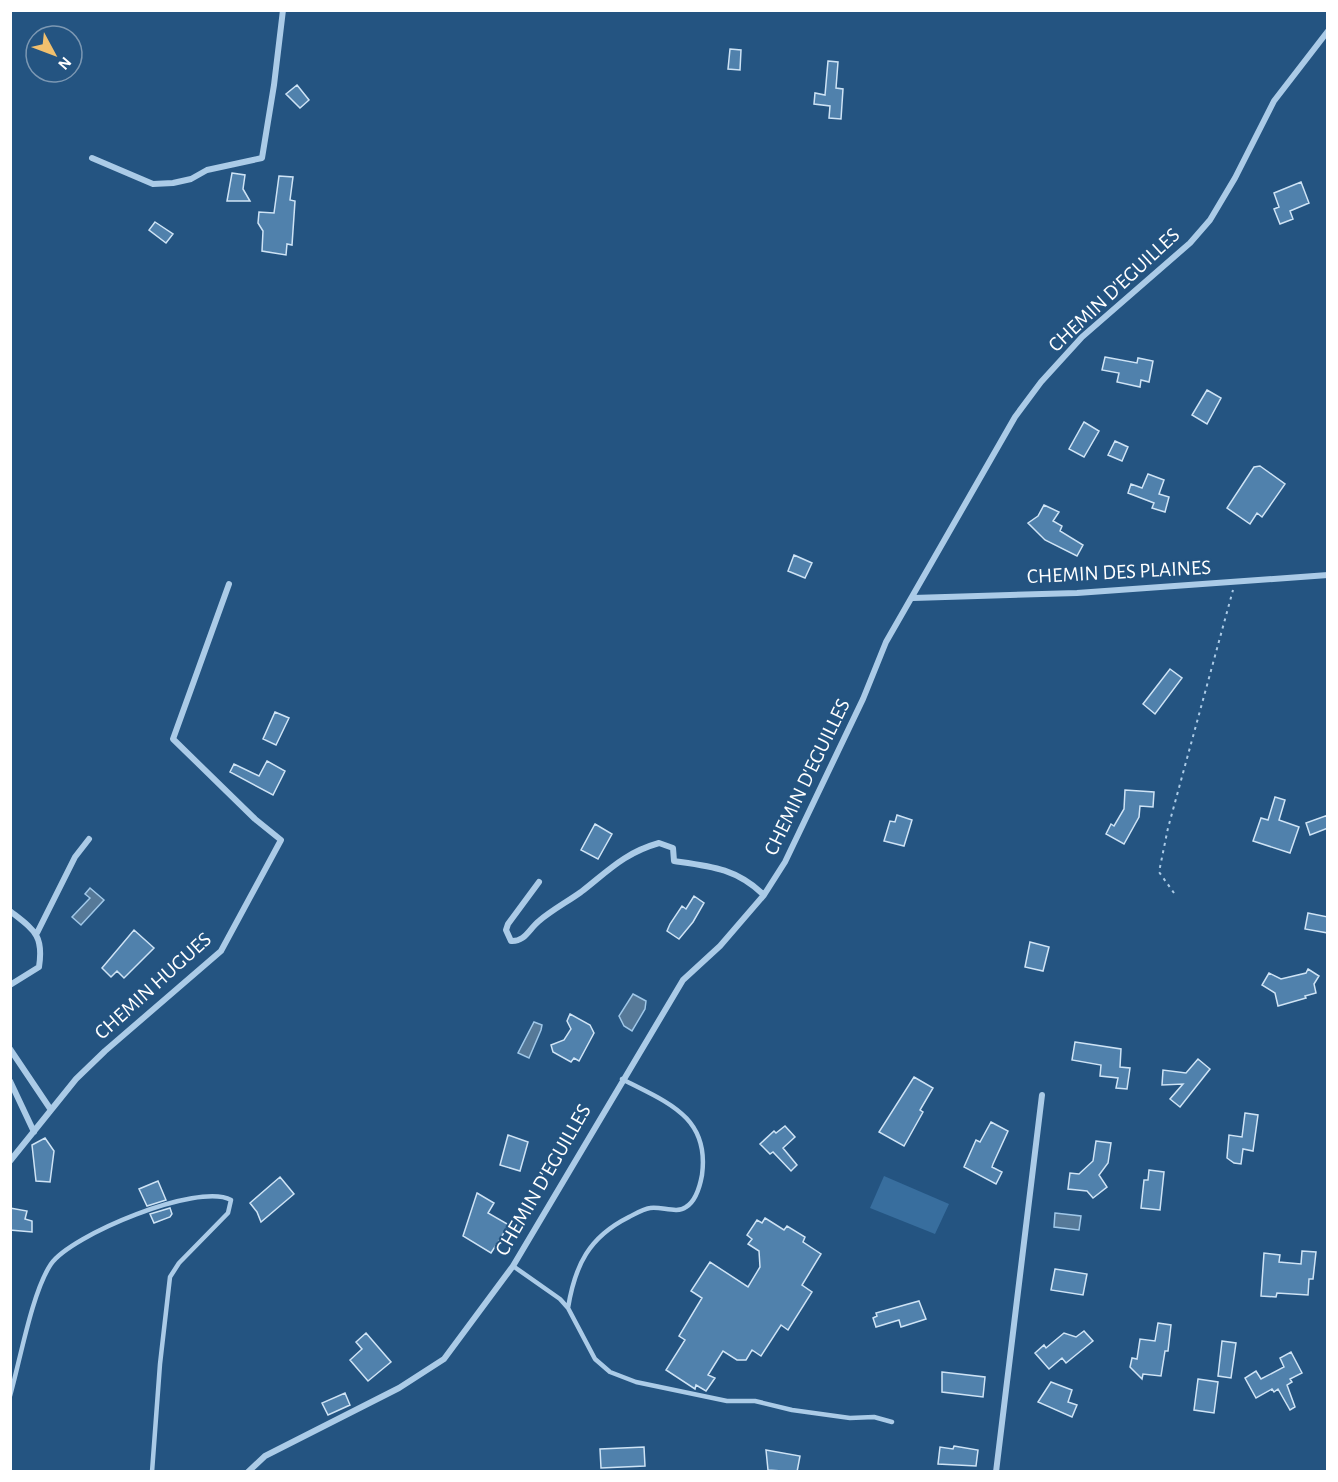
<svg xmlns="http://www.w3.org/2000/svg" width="1338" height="1482" viewBox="0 0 1338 1482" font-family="'Alegreya Sans',sans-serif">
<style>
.green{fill:#386e9e}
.water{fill:#567998;stroke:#9fc7e8;stroke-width:1.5}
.building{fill:#5081ac;stroke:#cee3f5;stroke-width:1.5}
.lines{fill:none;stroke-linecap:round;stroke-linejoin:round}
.path{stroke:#abcbe7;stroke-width:2;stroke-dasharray:3 4.5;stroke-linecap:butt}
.lane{stroke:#abcbe7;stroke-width:4.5}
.street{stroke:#abcbe7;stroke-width:6}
.labels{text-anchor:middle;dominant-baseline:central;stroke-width:4.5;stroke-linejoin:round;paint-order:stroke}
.street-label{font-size:21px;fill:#fff;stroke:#245481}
</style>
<rect width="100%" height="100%" fill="#245481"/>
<path class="green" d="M884,1176L949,1204L935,1234L870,1208Z"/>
<path class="water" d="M90,888L104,900L81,925L72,917L90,898L85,894Z
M633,994L646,1001L645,1009L632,1031L624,1026L619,1016Z
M534,1022L542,1025L541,1030L529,1058L518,1053Z
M1055,1213L1081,1216L1079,1230L1054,1227Z"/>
<path class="building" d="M730,49L741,50L740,70L728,69Z
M828,61L838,62L836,88L843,89L841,119L829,118L830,106L814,104L815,93L825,95Z
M297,85L309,100L300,108L286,94Z
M232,173L245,175L243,189L250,201H227Z
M279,176L293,177L290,200L295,201L292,245L287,244L286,255L262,251L263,231L258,223L259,212L274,213Z
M1301,182L1309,203L1290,211L1293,219L1280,224L1274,209L1279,207L1274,193Z
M155,222L173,234L166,243L149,230Z
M1105,357L1137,363L1138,358L1153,361L1149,382L1141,380L1140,387L1117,382L1119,373L1102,370Z
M1207,390L1221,398L1207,424L1192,415Z
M1084,422L1099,431L1084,457L1069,449Z
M1115,441L1128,447L1122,461L1108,455Z
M1260,466L1285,484L1262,517L1257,513L1250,524L1227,508L1254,467Z
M1148,474L1164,480L1159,494L1169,497L1165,512L1152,508L1154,503L1128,493L1131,484L1142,488Z
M1044,505L1059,512L1053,521L1062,526L1060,531L1083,545L1077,556L1045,540L1028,523L1038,516Z
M794,555L812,563L805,578L788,571Z
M1170,669L1182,678L1155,714L1143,704Z
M275,712L289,718L276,745L263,739Z
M267,761L285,771L273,795L230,772L234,764L259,776Z
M1125,790L1154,792L1153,807L1140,806L1139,817L1124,844L1106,834L1111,824L1114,826L1124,809Z
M1275,797L1285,800L1279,820L1299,827L1290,853L1253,841L1261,818L1268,820Z
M897,815L912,820L904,846L884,841L890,821L895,822Z
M1328,815V828L1310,835L1306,823Z
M595,824L612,834L598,859L581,850Z
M694,896L704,903L693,922L679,939L667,931L670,924L682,906L686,909Z
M1308,913L1328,917V933L1305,929Z
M134,930L154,948L124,978L117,971L111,977L102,968Z
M1030,942L1049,947L1043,971L1025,967Z
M1308,969L1319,976L1314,984L1316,993L1305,996L1306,998L1278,1006L1275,993L1262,985L1269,973L1281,979L1306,973Z
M570,1014L590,1025L594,1033L579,1061L574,1058L571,1062L553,1052L551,1045L564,1040L571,1029L567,1021Z
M1075,1042L1121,1049L1120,1067L1130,1068L1127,1089L1116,1088L1118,1078L1100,1076L1101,1065L1072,1060Z
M1198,1059L1210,1069L1180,1107L1170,1099L1183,1084L1162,1085L1163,1070L1186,1073Z
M914,1077L933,1088L920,1110L923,1112L904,1146L879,1132Z
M1245,1113L1258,1115L1253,1151L1243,1149L1241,1164L1234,1163L1227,1158L1229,1135L1242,1137Z
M991,1122L1008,1131L993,1164L992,1167L1002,1172L996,1184L964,1167L976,1140L980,1142Z
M785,1126L795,1137L783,1148L797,1165L791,1171L773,1152L770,1154L760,1144L774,1131L776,1133Z
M508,1135L528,1142L520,1171L500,1165Z
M45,1138L54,1151L50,1182L36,1181L32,1145Z
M1096,1141L1111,1143L1108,1163L1099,1175L1107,1187L1093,1198L1087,1191L1068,1189L1070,1173L1079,1174L1093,1161Z
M1149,1170L1164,1172L1160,1210L1141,1208L1144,1180H1148Z
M280,1177L294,1194L261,1222L257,1212L250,1203Z
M158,1181L166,1200L147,1206L139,1189Z
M477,1193L494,1203L488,1213L509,1225L491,1253L463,1236Z
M10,1208L27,1211L25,1219L32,1221V1232L10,1230Z
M170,1208L172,1214L170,1217L154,1223L150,1214Z
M765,1218L784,1230L787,1226L805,1237L803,1242L821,1254L802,1285L812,1292L788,1330L781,1325L761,1356L752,1350L746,1360H737L723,1351L708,1375L715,1378L706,1391L696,1385L695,1389L666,1370L685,1340L679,1336L702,1298L691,1291L710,1262L748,1287L760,1267L759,1251L748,1244L752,1239L747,1235L757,1220L762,1223Z
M1302,1251L1316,1252L1313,1279H1309L1308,1295L1277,1293L1276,1297L1261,1296L1264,1253L1280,1255L1279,1262L1301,1264Z
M1055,1269L1087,1274L1083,1295L1051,1290Z
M919,1301L926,1319L901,1327L899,1320L876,1327L873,1318L877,1316L876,1313Z
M1158,1323L1171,1325L1168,1351H1165L1161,1376L1143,1374L1142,1379L1130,1367L1132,1358L1137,1359L1140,1339L1155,1341Z
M1084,1331L1093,1341L1066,1363L1062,1358L1049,1369L1035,1353L1044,1345L1046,1348L1064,1333L1076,1337Z
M366,1333L391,1362L368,1381L350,1360L362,1349L356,1342Z
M1222,1341L1236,1343L1231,1378L1218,1376Z
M1291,1352L1302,1373L1290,1379L1292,1382L1287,1385L1295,1407L1290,1410L1278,1389L1274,1392L1272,1389L1256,1398L1245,1378L1256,1371L1261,1379L1284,1367L1280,1358Z
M942,1372L985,1377L983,1397L942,1392Z
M1198,1379L1218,1382L1214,1413L1194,1410Z
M1051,1382L1072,1390L1068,1402L1077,1405L1072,1417L1038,1402Z
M345,1393L350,1405L328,1415L322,1403Z
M954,1446L978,1450L976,1466L938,1464L940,1447L953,1449Z
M644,1447L645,1466L601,1468L600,1449Z
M766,1450L800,1456L797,1472L768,1470Z"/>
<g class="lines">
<path class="path" d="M1174,893L1159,872L1168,828L1233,590"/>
<path class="lane" d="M513,1266L560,1299L568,1308L595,1359L610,1372L636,1382L727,1401H755L792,1410L850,1418L874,1417L892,1422
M568,1308C575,1265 589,1237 629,1217C635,1214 643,1209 650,1208C661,1206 677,1214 686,1207C696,1201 700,1186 702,1175C710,1116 666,1102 622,1079
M10,1396C20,1361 32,1292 51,1264C71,1235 198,1182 231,1200L228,1213L179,1263L170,1277L160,1364L152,1472"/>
<path class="street" d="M92,158L153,184L173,183L191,179L207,170L262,158L274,85L283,10
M913,598L1077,593L1328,575
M539,882L508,924L506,930L511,941C525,942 529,929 539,921C552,910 567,902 581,892C608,871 624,853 659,843L673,848L674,861C710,866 736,868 764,895
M10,911C34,930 44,935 39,967L10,985
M37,933L75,857L89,839
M10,1049L51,1110
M10,1081L34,1132
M10,1161L76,1079L105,1051L221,951L281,840L255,819L173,739L229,584
M248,1472L265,1456L399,1388L444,1359L513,1266L683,980L720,946L764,895L785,862L863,699L886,642L1015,417L1041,382L1082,337L1190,243L1210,220L1235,178L1274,101L1328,31
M996,1472L1042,1095"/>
</g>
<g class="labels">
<g class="street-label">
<text transform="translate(1114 290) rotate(-43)">CHEMIN D'EGUILLES</text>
<text transform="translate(1119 572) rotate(-3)">CHEMIN DES PLAINES</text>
<text transform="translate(807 777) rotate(-64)">CHEMIN D'EGUILLES</text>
<text transform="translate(153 986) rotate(-42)">CHEMIN HUGUES</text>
<text transform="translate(543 1180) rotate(-60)">CHEMIN D'EGUILLES</text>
</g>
</g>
<rect width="1338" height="1482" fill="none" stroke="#ffffff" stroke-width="24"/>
<g transform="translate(54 54) rotate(131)"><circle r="28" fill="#245481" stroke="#7c98b3" stroke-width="1.5"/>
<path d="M0-4.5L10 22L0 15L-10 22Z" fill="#f1c06e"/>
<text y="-9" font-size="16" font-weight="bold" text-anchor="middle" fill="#ffffff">N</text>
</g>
</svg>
